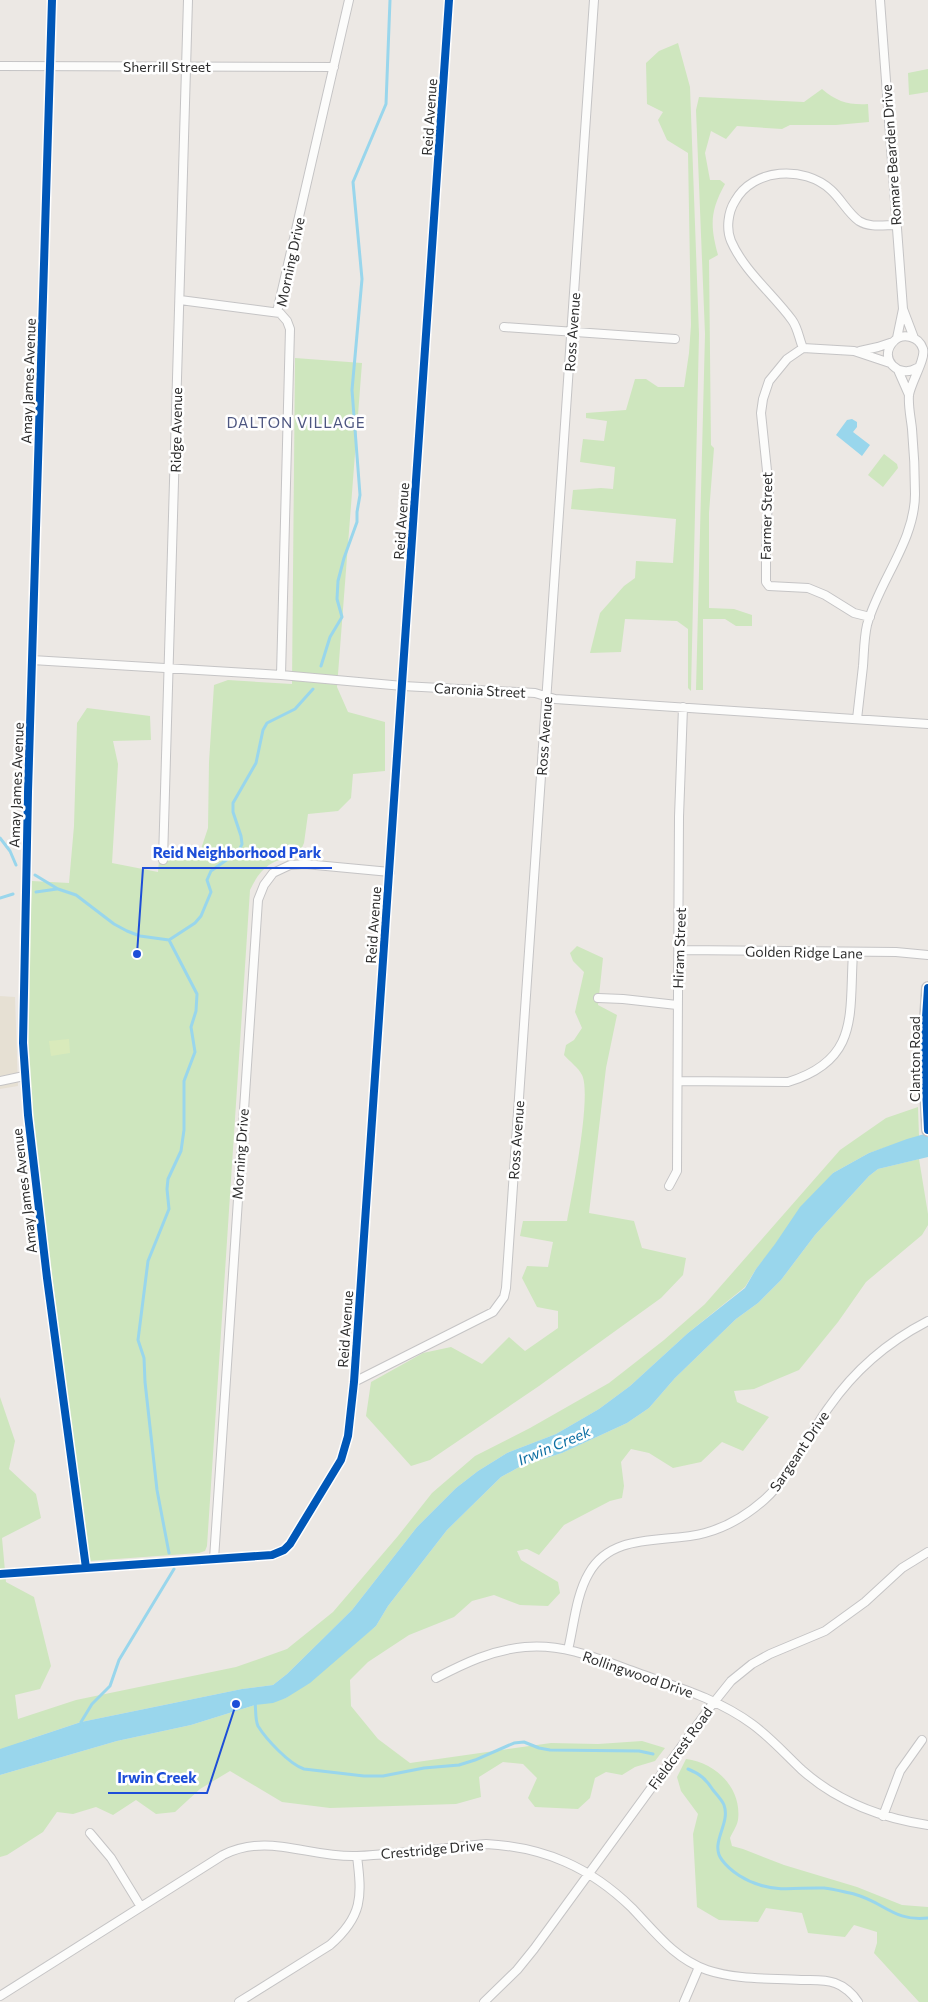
<svg xmlns="http://www.w3.org/2000/svg" width="928" height="2002" viewBox="0 0 928 2002" font-family="Commissioner,sans-serif">
<style>
.education{fill:#e6e0d3}
.green{fill:#cee6be}
.pitch{fill:#d9eabb}
.water{fill:#99d6ec}
.lines{fill:none;stroke-linecap:round;stroke-linejoin:round}
.stream{stroke:#99d6ec;stroke-width:3}
.minor-casing{stroke:#c5c4c5;stroke-width:10}
.secondary-casing{stroke:#c5c4c5;stroke-width:14}
.minor{stroke:#fcfcfb;stroke-width:8}
.secondary{stroke:#fcfcfb;stroke-width:11}
.cycleway-casing{stroke:#fff;stroke-width:11}
.cycleway{stroke:#0057b8;stroke-width:8}
.labels{text-anchor:middle;dominant-baseline:central;stroke-width:5;stroke-linejoin:round;paint-order:stroke}
.street-label{font-size:14px;fill:#2e2e2e;stroke:#fff}
.neighbourhood-label{font-size:15px;letter-spacing:1px;fill:#4d5680;stroke:#fff}
.water-label{font-size:15px;font-style:italic;fill:#0d6fa3;stroke:#fff}
.leader{fill:none;stroke:#1d4ed8;stroke-width:2}
.callout-dot{fill:#1d4ed8;stroke:#fff;stroke-width:2}
.callout-label{font-size:15px;text-anchor:middle;font-weight:bold;fill:#1d4ed8;stroke:#fff;stroke-width:5;stroke-linejoin:round;paint-order:stroke}
</style>
<rect width="100%" height="100%" fill="#ece8e4"/>
<path class="education" d="M0,996L15,997L18,1086L0,1089Z"/>
<path class="green" d="M678,43L690,87L699,334L691,691L688,688V629L677,621L625,619L621,652L590,653L600,613L624,586L635,578L636,561L673,563L676,519L571,509L573,490L601,488L613,489L615,467L580,462L583,439L604,441L607,421L586,418V413L626,410L635,379H646L658,387H684L689,353L691,325L688,153L667,140L658,120L663,112L647,104L646,63L659,51Z
M928,69V92L909,95L908,73Z
M822,89C837,102 849,105 868,104L869,122L836,125H790L782,129L737,126L726,139L711,131L705,153L710,180H720L725,184C710,211 710,226 718,255L709,260L711,445L714,448L709,513V608L734,609L752,615V626H736L725,619H703V690H696L705,334L696,110L699,97L804,102Z
M295,358L362,363L337,687L348,712L385,722V771L353,774L351,798L338,811L308,814L304,843L298,856C272,859 261,867 250,890L207,1546L205,1551L199,1553L89,1561L52,1276L29,1087L27,998L32,881L69,883L74,826L77,723L87,708L150,716L151,740L113,741L118,764L112,863L158,872L159,860H169L173,852L201,849L208,828L209,762L214,685L228,680L292,684Z
M884,454L897,464L898,468L883,487L868,475Z
M577,946L603,958L598,1005L617,1015L606,1068L589,1213L634,1221L642,1248L686,1258L683,1275L661,1298L539,1386L430,1460L411,1466L366,1416L371,1382L423,1353L451,1347L482,1364L509,1337L525,1351L558,1328V1311L537,1307L522,1278L527,1266L548,1267L553,1242L520,1236L523,1221H567C572,1195 592,1095 582,1075C579,1068 569,1061 564,1055L566,1045L574,1040L582,1028L575,1012L584,972L573,961L570,953Z
M918,1107L919,1136L869,1153L833,1173L756,1269L745,1287L688,1333L630,1386L599,1409L556,1434L507,1453L478,1471L456,1488L417,1527L352,1610L287,1674L273,1685L242,1689L81,1722L21,1742L0,1769V1397L15,1441L9,1469L36,1494L41,1518L2,1538L6,1582L34,1597L51,1666L40,1689L15,1695L18,1719L76,1700L236,1667L287,1649L333,1612L398,1536L432,1493L475,1456L530,1428L609,1383L664,1340L705,1304L840,1150L886,1118Z
M919,1159L928,1214V1225L922,1235L866,1282L838,1322L799,1370L754,1389L734,1391L737,1402L769,1417L743,1451L722,1442L701,1462L673,1468L649,1453L631,1449L621,1462L624,1486L622,1498L610,1501L564,1525L539,1555L527,1549L517,1551L521,1560L558,1582L560,1593L548,1606L520,1605L494,1595L472,1601L454,1617L409,1635L368,1662L350,1680L351,1706L378,1739L410,1763L551,1743L598,1744L642,1741L665,1748L655,1761L635,1767L622,1775L606,1772L595,1778L590,1798L578,1809L535,1807L528,1798L537,1778L523,1764L503,1762L479,1777L481,1797L456,1804L330,1808L282,1802L230,1771L200,1789L175,1812L156,1814L136,1800L113,1815L96,1807L73,1814L57,1812L43,1832L7,1855L0,1857V1775L117,1741L191,1725L255,1705L286,1698L376,1626L388,1606L447,1530L501,1477L521,1466L562,1453L627,1423L649,1408L675,1378L736,1319L758,1303L781,1280L815,1235L869,1176L878,1169Z
M686,1759C717,1763 742,1789 738,1820C737,1826 732,1833 730,1838L732,1846L743,1849L784,1865L857,1887L902,1905L928,1907V2002H919L874,1953L877,1943V1932L854,1925L845,1937L808,1933L802,1913L766,1908L758,1922L719,1920L697,1907L693,1834L698,1814L681,1791L677,1777Z"/>
<path class="pitch" d="M69,1039L70,1053L51,1056L49,1041Z"/>
<path class="water" d="M852,419L857,422V427L853,432L870,445L862,456L836,435L847,420Z
M928,1133V1157L878,1169L869,1176L815,1235L781,1280L758,1303L736,1319L675,1378L649,1408L627,1423L562,1453L521,1466L501,1477L447,1530L388,1606L376,1626L310,1683L286,1698L273,1703L255,1705L191,1725L117,1741L0,1775V1749L81,1722L242,1689L273,1685L287,1674L352,1610L417,1527L456,1488L478,1471L507,1453L556,1434L599,1409L630,1386L688,1333L745,1288L756,1269L775,1244L800,1207L833,1173L869,1153L907,1139Z"/>
<g class="lines">
<path class="stream" d="M321,666L330,637L342,617L337,599L338,581L344,558L357,522V512L360,495L352,390L362,279L353,182L386,104L390,0
M0,838L10,851L16,865
M35,875L58,889L76,895L114,924L127,931L140,936L169,940L195,923L201,916L211,892L207,880L211,871L239,851L242,844L241,836L233,812V803L256,763L263,730L267,723L295,709L313,689
M36,892L57,889
M0,898L13,894
M169,1553L157,1490L145,1382L144,1358L138,1340L148,1261L169,1209L167,1189L168,1179L181,1151L184,1130V1081L195,1052L191,1027L196,1011L197,994L169,940
M255,1702C256,1709 255,1720 258,1726C266,1739 289,1764 304,1769L364,1776H383L424,1768L459,1765L475,1760L514,1743L524,1742L539,1748L550,1750L639,1751L653,1754
M82,1726L81,1722L92,1704L110,1686L119,1660L174,1569
M688,1769C700,1774 706,1779 713,1790C717,1795 722,1800 724,1805C731,1824 709,1843 722,1860C731,1872 746,1881 760,1885C781,1892 802,1887 824,1888C834,1889 844,1892 854,1894C884,1902 894,1922 928,1918"/>
<defs>
<path id="minor" d="M52,0L28,792L23,1043L28,1115L47,1278L86,1568
M880,0L903,309L897,338
M0,66L334,67
M180,300L280,313L287,321L290,329L281,675
M903,309L914,338
M277,312L349,0
M504,327L675,339
M803,348C799,339 798,328 792,320C773,294 744,271 731,241C726,229 728,212 735,201C753,168 804,165 831,190C841,199 848,213 859,221C870,228 884,225 896,225
M860,351L878,347L893,342
M898,370L909,395
M870,617L854,613L825,595L808,588L769,586L766,582V533L769,490L761,413L763,399L769,381L787,359L803,348L854,351L890,363
M32,660L281,675L403,686L535,693L555,699L928,724
M857,719C859,701 861,684 863,666C864,653 864,638 867,625C879,581 915,541 915,494C915,472 914,451 912,429C911,419 908,406 909,395C911,382 926,359 923,349C919,336 902,332 893,342C878,359 899,379 917,368
M163,860L188,0
M679,950L896,952L928,955
M598,998L623,999L677,1005
M0,1081L24,1076
M678,1081L788,1082C860,1060 849,1014 853,953
M669,1186L677,1171L679,817L683,707
M354,1382L493,1312L504,1297L506,1288L594,0
M214,1559L258,900L264,885L273,873L290,865L305,864L390,872
M0,1574L272,1555L284,1550L290,1544L341,1460L348,1436L354,1382L449,0
M568,1650C574,1625 576,1595 589,1573C613,1531 666,1544 705,1533C727,1527 747,1515 764,1500C792,1475 807,1437 829,1407C854,1371 889,1341 928,1321
M436,1678C465,1663 492,1650 525,1647C564,1643 602,1660 638,1673C677,1687 718,1699 752,1724C770,1737 785,1754 802,1770C838,1802 880,1818 928,1825
M883,1816L900,1771L922,1740
M90,1833L111,1858L141,1907
M0,1996L223,1855C268,1832 309,1858 357,1856C400,1854 443,1848 486,1844C544,1847 590,1867 632,1908C655,1932 675,1959 707,1970C737,1980 770,1978 801,1980C812,1980 825,1979 835,1983C844,1986 853,1994 858,2002
M239,2002L330,1945C363,1916 362,1897 357,1856
M484,2002L517,1970L534,1949L711,1706L731,1681L752,1664L770,1654L825,1631L865,1602L902,1568L928,1552
M684,2002L699,1967"/>
<path id="secondary" d="M928,988L924,1047L928,1130"/>
</defs>
<use href="#minor" class="minor-casing"/>
<use href="#secondary" class="secondary-casing"/>
<use href="#minor" class="minor"/>
<use href="#secondary" class="secondary"/>
<defs>
<path id="cycleway" d="M52,0L28,792L23,1043L28,1115L47,1278L86,1568
M928,988L924,1047L928,1130
M0,1574L272,1555L284,1550L290,1544L341,1460L348,1436L354,1382L449,0"/>
</defs>
<use href="#cycleway" class="cycleway-casing"/>
<use href="#cycleway" class="cycleway"/>
</g>
<g class="labels">
<g class="street-label">
<text x="167" y="66">Sherrill Street</text>
<text transform="translate(429 117) rotate(-86)">Reid Avenue</text>
<text transform="translate(891 155) rotate(-94)">Romare Bearden Drive</text>
<text transform="translate(290 262) rotate(-78)">Morning Drive</text>
<text transform="translate(572 332) rotate(-86)">Ross Avenue</text>
<text transform="translate(28 381) rotate(-88)">Amay James Avenue</text>
<text transform="translate(176 430) rotate(-89)">Ridge Avenue</text>
<text transform="translate(766 516) rotate(-89)">Farmer Street</text>
<text transform="translate(401 521) rotate(-86)">Reid Avenue</text>
<text transform="translate(480 690) rotate(3)">Caronia Street</text>
<text transform="translate(544 736) rotate(-86)">Ross Avenue</text>
<text transform="translate(16 785) rotate(-88)">Amay James Avenue</text>
<text transform="translate(373 925) rotate(-86)">Reid Avenue</text>
<text transform="translate(679 948) rotate(-88)">Hiram Street</text>
<text transform="translate(804 952) rotate(1)">Golden Ridge Lane</text>
<text transform="translate(914 1059) rotate(-90)">Clanton Road</text>
<text transform="translate(516 1140) rotate(-86)">Ross Avenue</text>
<text transform="translate(240 1154) rotate(-86)">Morning Drive</text>
<text transform="translate(24 1191) rotate(-97)">Amay James Avenue</text>
<text transform="translate(345 1329) rotate(-86)">Reid Avenue</text>
<text transform="translate(799 1451) rotate(-56)">Sargeant Drive</text>
<text transform="translate(638 1674) rotate(19)">Rollingwood Drive</text>
<text transform="translate(680 1748) rotate(-54)">Fieldcrest Road</text>
<text transform="translate(432 1849) rotate(-5)">Crestridge Drive</text>
</g>
<g class="neighbourhood-label">
<text x="296" y="422">DALTON VILLAGE</text>
</g>
<g class="water-label">
<text transform="translate(554 1445) rotate(-23)">Irwin Creek</text>
</g>
</g>
<path class="leader" d="M137 954L143 868H332M236 1704L207 1793H108"/>
<g class="callout-dot">
<circle cx="137" cy="954" r="5"/>
<circle cx="236" cy="1704" r="5"/>
</g>
<g class="callout-label">
<text x="237" y="858">Reid Neighborhood Park</text>
<text x="157" y="1783">Irwin Creek</text>
</g>
</svg>
